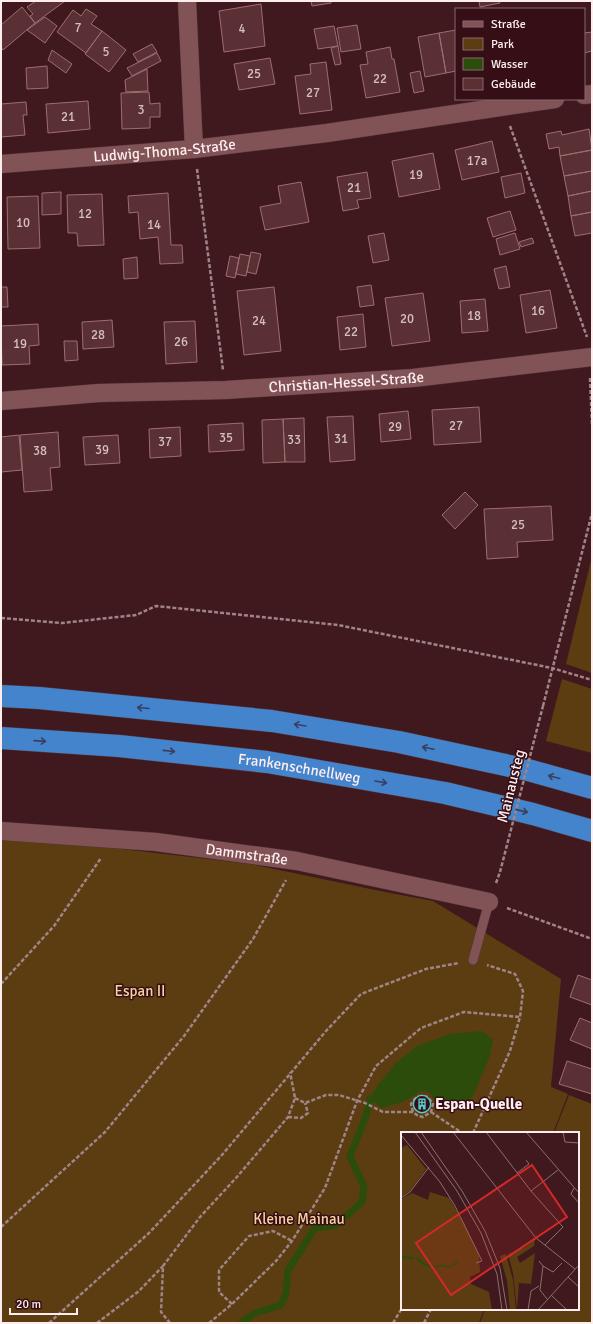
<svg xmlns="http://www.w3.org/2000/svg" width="593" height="1324" viewBox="0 0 593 1324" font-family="Signika,sans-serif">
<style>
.green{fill:#5b3d11}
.water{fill:#2c4c0b}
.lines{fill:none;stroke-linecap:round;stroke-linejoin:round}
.stream{stroke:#2c4c0b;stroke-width:7}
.building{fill:#5a3035;stroke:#9e6d72}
.lane-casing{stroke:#55363b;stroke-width:10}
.street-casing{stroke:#55363b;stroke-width:19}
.highway-casing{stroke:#55363b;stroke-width:23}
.path{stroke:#a08487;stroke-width:2.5;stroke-dasharray:4 2;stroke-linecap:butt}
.lane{stroke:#815357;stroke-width:9}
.street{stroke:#815357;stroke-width:18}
.highway{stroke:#4384cd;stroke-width:22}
.path-bridge{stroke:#a08487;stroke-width:2.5;stroke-dasharray:4 2;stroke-linecap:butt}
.oneway{stroke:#3b3e5f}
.labels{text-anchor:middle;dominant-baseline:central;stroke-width:3;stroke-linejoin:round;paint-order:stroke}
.number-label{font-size:13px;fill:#d5bec0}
.street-label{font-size:15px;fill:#feedee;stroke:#350f15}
.park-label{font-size:15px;fill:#f9d2a1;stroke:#350f15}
.poi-label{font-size:15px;font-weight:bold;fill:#feedee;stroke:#350f15;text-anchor:start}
.inset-river{fill:none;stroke:#2c4c0b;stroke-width:2}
.inset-road{fill:none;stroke:#8c6e71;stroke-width:1}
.view{fill:#d62828;fill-opacity:0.15;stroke:#d62828;stroke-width:2}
.inset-edge{fill:none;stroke:#feedee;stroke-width:2}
</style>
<rect width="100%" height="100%" fill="#40191e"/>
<path class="green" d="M592,556V673L566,664Z
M562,679L592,689V753L546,741Z
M1,840L113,848L251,864L385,892L433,901L561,979L551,1087L568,1094L553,1133H402V1309H484L479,1323H1Z
M569,1095L592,1104V1323H480L485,1309H578V1133H554Z"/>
<path class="water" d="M482,1031L493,1040L490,1055L474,1094L465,1105L437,1104L429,1092L421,1091L405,1101L382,1108L370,1099L377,1086L395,1064L417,1046L451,1034Z"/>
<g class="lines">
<path class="stream" d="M241,1323L255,1313L281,1305L286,1293L288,1270L315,1228L336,1225L362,1202L364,1187L350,1156L366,1116L370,1099"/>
</g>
<path class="building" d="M36,1H65L35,23L30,16L33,14L27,7Z
M311,1H331V3L312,6Z
M479,1H499L500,3L480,7Z
M261,4L265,46L224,52L219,11Z
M22,7L35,23L3,50L1,47V25Z
M86,9L97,16L91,24L102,31L86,53L57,32L73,10L81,16Z
M45,17L57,26L45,43L27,30Z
M357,25L361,49L341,52L337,28Z
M334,26L338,46L318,49L314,29Z
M456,30V71L446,73L439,33Z
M102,31L126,50L109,72L85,54Z
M592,32V51L584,53V33Z
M439,33L446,73L425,77L418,37Z
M152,44L157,52L138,62L133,54Z
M338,46L341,64L335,65L331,48Z
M390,47L392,59H394L400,92L366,98L360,65L368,64L366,52Z
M52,50L72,64L66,73L48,60Z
M157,53L161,61L132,76L127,68Z
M270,58L275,84L239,90L234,64Z
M326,62L332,110L300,114L295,76L311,74L310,64Z
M47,66L48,88L27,89L26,68Z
M147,69L148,91L126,92L125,80Z
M420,71L424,91L414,93L410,73Z
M149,92L150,104L160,103V117H150V128L122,129L121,93Z
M88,101L90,129L48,133L46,104Z
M26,102L27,115H23L25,135L1,137V104Z
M589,129L592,150L560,156L559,147L549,149L546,134L561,131L562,135Z
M492,141L499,172L462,180L455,150Z
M592,150V171L564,176L560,156Z
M433,153L440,189L399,197L392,161Z
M592,171V191L568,196L564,176Z
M367,172L371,198L357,200L359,208L343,211L337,177Z
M521,173L525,193L505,198L501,177Z
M301,182L309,222L265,230L260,207L281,203L278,186Z
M592,191V212L571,216L568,196Z
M61,192V214L42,215V193Z
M168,193L171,245H182L183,263L160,264L158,237L140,239L138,212L129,213L128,196Z
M102,194L104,245L78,246L77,233H68L67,195Z
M38,196L40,248L8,249L7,197Z
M510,211L516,230L493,237L487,218Z
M592,212V233L575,236L571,216Z
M384,233L389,260L373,263L368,236Z
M515,233L520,249L500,255L496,239Z
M532,238L534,243L521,247L519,242Z
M251,252L261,254L256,274L247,272Z
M240,254L250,256L246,276L236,274Z
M230,256L239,258L235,278L226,276Z
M137,257L138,278L124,279L123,259Z
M506,266L510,287L499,289L494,269Z
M371,285L374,305L360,307L357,287Z
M1,287H7L8,307H1Z
M274,287L281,351L244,355L237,291Z
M550,290L557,328L526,333L520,295Z
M423,293L430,341L392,346L385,298Z
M485,299L488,331L462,333L460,301Z
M363,314L366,347L340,350L337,317Z
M112,320L114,347L83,349L82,322Z
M195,321L197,362L166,364L164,322Z
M38,324L39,345L29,346L30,364L2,365L1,326Z
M64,341H77L78,360L65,361Z
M479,407L481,442L434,445L432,410Z
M408,411L411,439L381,442L379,414Z
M353,416L355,460L330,462L327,417Z
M304,418L305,462H285L283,419Z
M283,419L285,462L263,463L262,420Z
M243,423L244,450L209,452L208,425Z
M180,427L181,456L150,458L149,429Z
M58,432L60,467L50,468L52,490L24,492L20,435Z
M19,435L22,470L1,472V437Z
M118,435L120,463L85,465L83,437Z
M465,492L478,505L455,529L442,515Z
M551,506L553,540L517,542L518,557L487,559L484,509Z
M578,975L592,980V1005L570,997Z
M580,1018L592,1023V1049L570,1040Z
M567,1061L592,1069V1094L559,1084Z
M414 1105a8 8 0 1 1 16 0a8 8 0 1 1-16 0Z"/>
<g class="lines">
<defs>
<path id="lane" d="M473,960L489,902"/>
<g id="street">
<path d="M187,1L194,149"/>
<path d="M584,95L592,94"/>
<path id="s1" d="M1,164L194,149L327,133L555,99"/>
<path id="s2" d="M1,401L99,393L226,390L413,378L592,357"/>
<path id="s3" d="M1,831L156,842L297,861L489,902"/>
</g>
<g id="highway">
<path d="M1,696L39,698L272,721L399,742L528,770L592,788"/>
<path id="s4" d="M1,738L119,746L267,762L445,793L533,814L592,831"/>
</g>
</defs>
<use href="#lane" class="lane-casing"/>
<use href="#street" class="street-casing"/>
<use href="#highway" class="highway-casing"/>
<path class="path" d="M510,126L587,337
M197,169L223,370
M590,378L592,425
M1,618L62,623L136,615L156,606L338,625L552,668L592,680
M543,706L592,513
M496,883L500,872
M507,908L592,939
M1,984L54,926L101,858
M295,1098L305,1103L326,1095H339L365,1103L383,1112H413L418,1116L423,1117L431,1112L433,1104L428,1097C420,1095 416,1096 411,1104L413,1112
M431,1112L462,1133
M288,1117L301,1118L308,1113L305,1103
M473,1133L510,1051L520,1017L523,991L515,974L487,965
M1,1227L105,1132L184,1036L253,939L286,880
M232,1304L219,1292V1270L249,1236L273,1231L292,1241
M49,1323L149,1233L222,1155L326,1031L361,994L426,969L459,963
M97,1323L139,1291L163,1266
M170,1323L161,1312L163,1266L200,1217L236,1178L288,1117L295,1098L290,1072
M209,1323L232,1304L276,1261L292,1241L325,1188L357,1101L376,1066L421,1028L464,1012L520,1017
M393,1323L402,1308
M424,1323L431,1309"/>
<use href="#lane" class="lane"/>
<use href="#street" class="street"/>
<use href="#highway" class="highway"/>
<path class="path-bridge" d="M500,872L543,706"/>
</g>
<defs><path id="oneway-shaft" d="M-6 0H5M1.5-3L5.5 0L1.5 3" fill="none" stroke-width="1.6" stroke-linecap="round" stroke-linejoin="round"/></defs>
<g class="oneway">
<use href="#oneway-shaft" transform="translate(143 708) rotate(-175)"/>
<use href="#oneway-shaft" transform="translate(300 725) rotate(-171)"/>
<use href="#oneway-shaft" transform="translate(40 741) rotate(4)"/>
<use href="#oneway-shaft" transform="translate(428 748) rotate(-168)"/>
<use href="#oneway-shaft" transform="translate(169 751) rotate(6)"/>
<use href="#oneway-shaft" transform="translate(554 777) rotate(-165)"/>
<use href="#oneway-shaft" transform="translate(381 782) rotate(10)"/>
<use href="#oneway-shaft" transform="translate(522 811) rotate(13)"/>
</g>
<defs>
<symbol id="building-ring" viewBox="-11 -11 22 22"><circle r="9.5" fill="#350f15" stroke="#53cdca" stroke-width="1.5"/><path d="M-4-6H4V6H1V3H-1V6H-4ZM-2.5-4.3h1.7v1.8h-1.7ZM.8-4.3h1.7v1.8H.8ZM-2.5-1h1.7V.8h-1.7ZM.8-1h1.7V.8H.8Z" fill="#53cdca"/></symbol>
</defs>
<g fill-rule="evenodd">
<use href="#building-ring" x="412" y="1094" width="20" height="20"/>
</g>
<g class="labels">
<g class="number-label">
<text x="78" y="28">7</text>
<text x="242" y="29">4</text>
<text x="106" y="52">5</text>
<text x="254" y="74">25</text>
<text x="380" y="79">22</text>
<text x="313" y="93">27</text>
<text x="141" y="110">3</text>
<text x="68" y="117">21</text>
<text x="477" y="161">17a</text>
<text x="416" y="175">19</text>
<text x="354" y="188">21</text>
<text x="85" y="214">12</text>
<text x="23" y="223">10</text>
<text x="154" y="225">14</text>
<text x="538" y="311">16</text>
<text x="474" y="316">18</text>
<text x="407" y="319">20</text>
<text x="259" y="321">24</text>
<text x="351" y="332">22</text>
<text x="98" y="335">28</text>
<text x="181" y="342">26</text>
<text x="20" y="344">19</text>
<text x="456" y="426">27</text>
<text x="395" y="427">29</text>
<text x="226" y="438">35</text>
<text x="341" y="439">31</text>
<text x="294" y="440">33</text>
<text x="165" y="442">37</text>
<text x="102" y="450">39</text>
<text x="40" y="451">38</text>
<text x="518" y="525">25</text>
</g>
<g class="street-label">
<text stroke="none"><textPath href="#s1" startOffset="164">Ludwig-Thoma-Straße</textPath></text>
<text stroke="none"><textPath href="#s2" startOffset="346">Christian-Hessel-Straße</textPath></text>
<text stroke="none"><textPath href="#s4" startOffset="300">Frankenschnellweg</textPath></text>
<text transform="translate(511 786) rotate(-76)">Mainausteg</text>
<text stroke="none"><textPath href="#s3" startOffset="247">Dammstraße</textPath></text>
</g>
<g class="park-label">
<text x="140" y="991">Espan II</text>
<text x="299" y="1219">Kleine Mainau</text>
</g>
<g class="poi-label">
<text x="435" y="1104">Espan-Quelle</text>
</g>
</g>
<g transform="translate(401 1132)">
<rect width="178" height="178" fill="#40191e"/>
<path d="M6,13L25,37L9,59L0,65V16ZM29,60L48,66L64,93L78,124L79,140L69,145L70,152L88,160L91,178H0V67L11,61L27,68ZM134,107L133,114L116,125L119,131L134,121L130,152L118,151L116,178L112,141L107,122L124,115ZM105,122L112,148L115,178H109L106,149L99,124Z" fill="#5b3d11"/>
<path class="inset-river" d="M0,125L13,126M16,126L22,132L34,135L42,133L47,135L57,130"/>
<path class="inset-road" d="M14,0L56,59L80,101L96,142L101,178M20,0L61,59L84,99L99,136L106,178M52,0L135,106L174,137M85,0L130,59L162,95L144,113M125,0L178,61M162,0L164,10L178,11M0,3L39,50L54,74L81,129L75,131M116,41L128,32L125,28M173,56L170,62L178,71M130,59L157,38M0,66L9,60L28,35M138,129L142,134L139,158L146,167M142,134L152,140L161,131M167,145L178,155M150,163L166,178M127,178L130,159L138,154M137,178L178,133"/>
<path class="view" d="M131,33L166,85L50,163L15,111Z"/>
<rect width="178" height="178" class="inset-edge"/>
</g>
<rect width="593" height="1324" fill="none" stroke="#feedee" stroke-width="4"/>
<rect x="455" y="8" width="130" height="92" fill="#350f15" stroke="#85686c"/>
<rect x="463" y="21" width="20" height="6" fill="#815357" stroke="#85686c"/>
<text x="491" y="28" font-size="12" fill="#feedee">Straße</text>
<rect x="463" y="38" width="20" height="12" fill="#5b3d11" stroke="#85686c"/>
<text x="491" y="48" font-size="12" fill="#feedee">Park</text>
<rect x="463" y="58" width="20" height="12" fill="#2c4c0b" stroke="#85686c"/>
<text x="491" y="68" font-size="12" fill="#feedee">Wasser</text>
<rect x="463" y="78" width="20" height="12" fill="#5a3035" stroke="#85686c"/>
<text x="491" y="88" font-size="12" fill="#feedee">Gebäude</text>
<path d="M10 1308v6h67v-6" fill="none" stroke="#feedee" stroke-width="2"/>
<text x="16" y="1308" font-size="12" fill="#feedee" stroke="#350f15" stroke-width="3" paint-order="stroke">20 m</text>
</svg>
